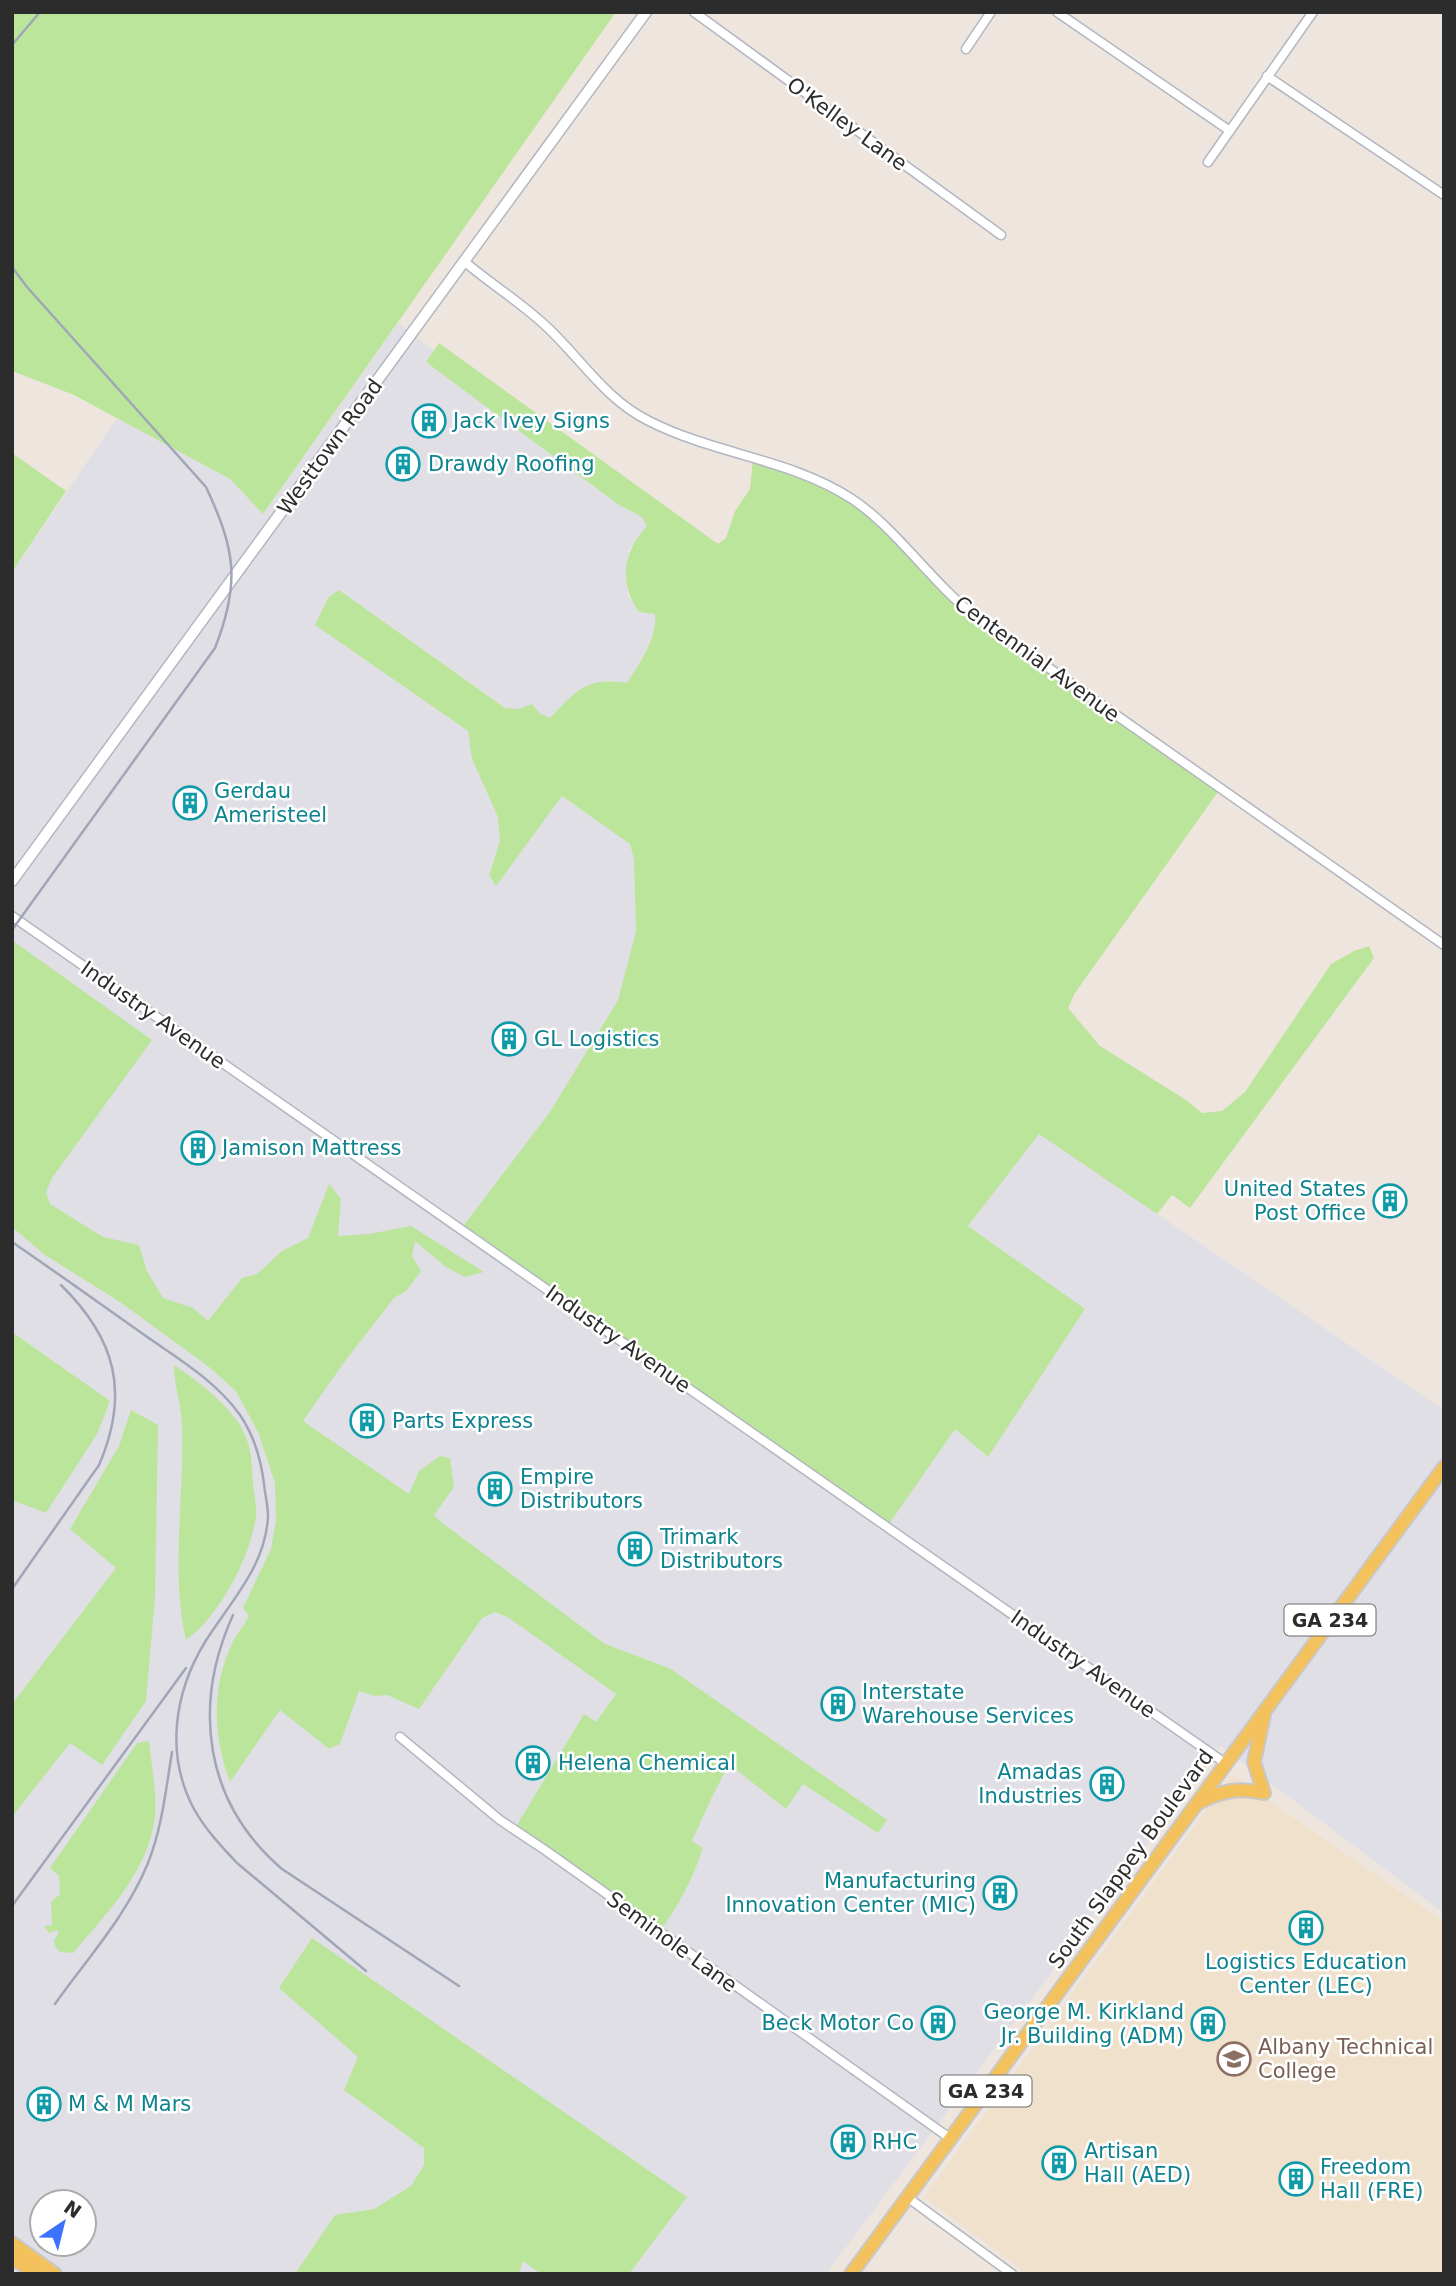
<svg xmlns="http://www.w3.org/2000/svg" width="1456" height="2286" viewBox="0 0 1456 2286" font-family="'DejaVu Sans',sans-serif">
<style>
.industrial{fill:#e0dfe6;fill-rule:evenodd}
.education{fill:#f0e1cd}
.green{fill:#bbe59a}
.lines{fill:none;stroke-linecap:round;stroke-linejoin:round}
.minor-casing{stroke:#b2b6c0;stroke-width:11}
.tertiary-casing{stroke:#b2b6c0;stroke-width:13}
.primary-casing{stroke:#c8c8c8;stroke-width:16}
.minor{stroke:#fff;stroke-width:8}
.tertiary{stroke:#fff;stroke-width:10}
.primary{stroke:#f4c25d;stroke-width:12}
.rail{stroke:#a0a6b7;stroke-width:2.5}
.labels{text-anchor:middle;dominant-baseline:central;stroke-width:5;stroke-linejoin:round;paint-order:stroke}
.shield{fill:#fff;stroke:#6b6b6b;stroke-width:2}
.shield-label{font-size:19px;font-weight:bold;fill:#2c2c2c}
.street-label{font-size:21px;fill:#2c2c2c;stroke:#fff}
.culture-label{font-size:21px;fill:#0d838f;stroke:#fff;text-anchor:start}
.education-label{font-size:21px;fill:#785e54;stroke:#fff;text-anchor:start}
</style>
<rect width="100%" height="100%" fill="#eee6de"/>
<path class="industrial" d="M398,323L434,351L427,362L619,505L642,517L647,526L629,550L625,578L628,596L639,612L655,613L656,623L649,646L627,684L608,680L565,702L550,718L538,713L506,708L339,590L315,625L468,731L472,759L498,817L500,841L489,875L496,886L562,796L630,844L634,860L636,931L618,1000L550,1112L955,1429L987,1457L1084,1309L968,1226L1039,1133L1444,1410V1913L1221,1746L826,2274H12V572L117,418L230,479L263,514ZM42,2202H84V2244H42Z"/>
<path class="education" d="M1232,1775L1444,1922V2274H1028L924,2197Z"/>
<path class="green" d="M12,12H616L263,514L230,479L74,395L12,371Z
M439,343L718,544L726,538L735,511L750,489L753,458L853,499L954,600L1220,789L1075,993L1068,1008L1100,1046L1186,1100L1202,1113L1222,1111L1245,1092L1331,964L1354,951L1369,946L1374,958L1190,1208L1172,1195L1157,1214L1039,1134L968,1226L1085,1309L988,1457L955,1429L887,1527L461,1229L550,1112L618,1000L636,931L634,860L630,844L562,796L496,886L489,875L500,841L498,817L472,759L468,731L315,625L328,598L339,590L505,708L519,709L532,704L539,713L550,718C577,690 586,677 627,683C640,662 657,640 655,614L639,612C618,582 623,552 647,526L642,517L619,505L426,362Z
M12,453L66,491L12,572Z
M13,941L152,1040L52,1178L46,1192L50,1204L103,1237L139,1245L147,1271L163,1298L193,1308L208,1321L242,1278L257,1274L282,1251L308,1238L329,1184L341,1199L338,1236L369,1234L411,1226L484,1272L465,1277L446,1267L415,1241L412,1256L421,1271L406,1291L394,1298L345,1361L303,1421L409,1494L419,1471L440,1456L450,1458L454,1487L434,1515L441,1522L605,1644L671,1669L887,1820L878,1833L803,1784L786,1809L729,1764L711,1799L692,1841L703,1848C693,1879 678,1906 659,1933L514,1830L584,1714L596,1722L616,1694L509,1618L495,1612L482,1618L419,1709L387,1695L374,1696L359,1691L340,1744L329,1749L280,1710L230,1782C213,1737 211,1688 232,1644C236,1634 244,1626 249,1616L243,1608L271,1549L276,1520L275,1483L258,1432L236,1391L209,1367L120,1302L45,1255L12,1227Z
M12,1332L110,1401L97,1434L46,1513L12,1500Z
M174,1365C197,1381 218,1396 235,1418C251,1439 252,1459 253,1484C254,1494 257,1506 256,1516C251,1556 219,1617 186,1640C170,1572 185,1494 182,1424C181,1404 174,1386 174,1365Z
M131,1410L158,1425L155,1597L146,1701L102,1765L70,1743L12,1817V1704L116,1568L70,1529L119,1446Z
M149,1741C151,1765 157,1792 155,1816C149,1871 107,1913 73,1953L60,1952L55,1946L54,1940L59,1933L57,1930L49,1933L44,1926L52,1925L51,1902L60,1894L59,1876L50,1868L137,1743Z
M312,1938L687,2197L629,2274H541L523,2261L519,2274H295L335,2215L374,2209L411,2186L424,2165V2148L344,2090L358,2057L279,1988Z"/>
<g class="lines">
<defs>
<path id="minor" d="M694,12L1001,235
M1057,12L1230,131
M966,49L991,12
M1267,76L1444,195
M1208,162L1313,12
M465,262C492,285 522,303 548,328C581,359 606,400 649,421C713,454 791,459 852,499C896,528 931,582 975,616L1444,945
M12,916L1225,1763
M400,1737L500,1820L545,1850L951,2139
M907,2197L1012,2274"/>
<path id="tertiary" d="M12,881L646,12"/>
<path id="primary" d="M1198,1803C1220,1791 1240,1787 1264,1793L1254,1762L1264,1715
M12,2243L55,2274
M12,2257L35,2274
M851,2274L1444,1467"/>
</defs>
<use href="#minor" class="minor-casing"/>
<use href="#tertiary" class="tertiary-casing"/>
<use href="#primary" class="primary-casing"/>
<use href="#minor" class="minor"/>
<use href="#tertiary" class="tertiary"/>
<use href="#primary" class="primary"/>
<path class="rail" d="M12,45L40,12
M12,267L27,287L206,487C235,549 241,582 215,648L12,930
M12,1242C56,1272 99,1303 143,1334C177,1358 215,1380 240,1415C255,1437 261,1459 264,1484C265,1495 268,1505 268,1516C266,1566 230,1602 205,1642C174,1693 165,1755 194,1809C205,1829 221,1846 237,1863L366,1971
M12,1589L99,1465C130,1393 116,1339 61,1285
M233,1615C192,1706 204,1802 282,1869L459,1986
M12,1906L186,1668
M55,2004C87,1959 127,1915 148,1863C162,1828 166,1789 172,1752"/>
</g>
<defs>
<symbol id="building-ring" viewBox="-11 -11 22 22"><circle r="9.5" fill="#fff" stroke="#0f9aa8" stroke-width="1.5"/><path d="M-4-6H4V6H1V3H-1V6H-4ZM-2.5-4.3h1.7v1.8h-1.7ZM.8-4.3h1.7v1.8H.8ZM-2.5-1h1.7V.8h-1.7ZM.8-1h1.7V.8H.8Z" fill="#0f9aa8"/></symbol>
<symbol id="school-ring" viewBox="-11 -11 22 22"><circle r="9.5" fill="#fff" stroke="#8d6e63" stroke-width="1.5"/><path d="M0-5L7-2L0 1L-7-2ZM-4 1L0 2.5L4 1V4Q0 6-4 4Z" fill="#8d6e63"/></symbol>
</defs>
<g fill-rule="evenodd">
<use href="#building-ring" x="410" y="402" width="38" height="38"/>
<use href="#building-ring" x="384" y="445" width="38" height="38"/>
<use href="#building-ring" x="171" y="784" width="38" height="38"/>
<use href="#building-ring" x="490" y="1020" width="38" height="38"/>
<use href="#building-ring" x="179" y="1129" width="38" height="38"/>
<use href="#building-ring" x="1371" y="1182" width="38" height="38"/>
<use href="#building-ring" x="348" y="1402" width="38" height="38"/>
<use href="#building-ring" x="476" y="1470" width="38" height="38"/>
<use href="#building-ring" x="616" y="1530" width="38" height="38"/>
<use href="#building-ring" x="819" y="1685" width="38" height="38"/>
<use href="#building-ring" x="514" y="1744" width="38" height="38"/>
<use href="#building-ring" x="1088" y="1765" width="38" height="38"/>
<use href="#building-ring" x="981" y="1874" width="38" height="38"/>
<use href="#building-ring" x="1287" y="1909" width="38" height="38"/>
<use href="#building-ring" x="919" y="2004" width="38" height="38"/>
<use href="#building-ring" x="1189" y="2005" width="38" height="38"/>
<use href="#school-ring" x="1215" y="2040" width="38" height="38"/>
<use href="#building-ring" x="25" y="2085" width="38" height="38"/>
<use href="#building-ring" x="829" y="2123" width="38" height="38"/>
<use href="#building-ring" x="1040" y="2144" width="38" height="38"/>
<use href="#building-ring" x="1277" y="2160" width="38" height="38"/>
</g>
<g class="labels">
<g class="shield">
<rect x="1284.5" y="1604.5" width="91" height="31" rx="5"/>
<rect x="940.5" y="2075.5" width="91" height="31" rx="5"/>
</g>
<g class="shield-label">
<text x="1330" y="1620">GA 234</text>
<text x="986" y="2091">GA 234</text>
</g>
<g class="street-label">
<text transform="translate(847 124) rotate(36)">O'Kelley Lane</text>
<text transform="translate(330 447) rotate(-54)">Westtown Road</text>
<text transform="translate(1037 659) rotate(36)">Centennial Avenue</text>
<text transform="translate(153 1015) rotate(35)">Industry Avenue</text>
<text transform="translate(618 1339) rotate(35)">Industry Avenue</text>
<text transform="translate(1083 1664) rotate(35)">Industry Avenue</text>
<text transform="translate(1131 1859) rotate(-54)">South Slappey Boulevard</text>
<text transform="translate(672 1942) rotate(36)">Seminole Lane</text>
</g>
<g class="culture-label">
<text x="453" y="421">Jack Ivey Signs</text>
<text x="428" y="464">Drawdy Roofing</text>
<text x="214" y="791">Gerdau<tspan x="214" dy="24">Ameristeel</tspan></text>
<text x="534" y="1039">GL Logistics</text>
<text x="222" y="1148">Jamison Mattress</text>
<text x="1366" y="1189" text-anchor="end">United States<tspan x="1366" dy="24">Post Office</tspan></text>
<text x="392" y="1421">Parts Express</text>
<text x="520" y="1477">Empire<tspan x="520" dy="24">Distributors</tspan></text>
<text x="660" y="1537">Trimark<tspan x="660" dy="24">Distributors</tspan></text>
<text x="862" y="1692">Interstate<tspan x="862" dy="24">Warehouse Services</tspan></text>
<text x="558" y="1763">Helena Chemical</text>
<text x="1082" y="1772" text-anchor="end">Amadas<tspan x="1082" dy="24">Industries</tspan></text>
<text x="976" y="1881" text-anchor="end">Manufacturing<tspan x="976" dy="24">Innovation Center (MIC)</tspan></text>
<text x="1306" y="1962" text-anchor="middle">Logistics Education<tspan x="1306" dy="24">Center (LEC)</tspan></text>
<text x="1184" y="2012" text-anchor="end">George M. Kirkland<tspan x="1184" dy="24">Jr. Building (ADM)</tspan></text>
<text x="914" y="2023" text-anchor="end">Beck Motor Co</text>
<text x="68" y="2104">M &amp; M Mars</text>
<text x="872" y="2142">RHC</text>
<text x="1084" y="2151">Artisan<tspan x="1084" dy="24">Hall (AED)</tspan></text>
<text x="1320" y="2167">Freedom<tspan x="1320" dy="24">Hall (FRE)</tspan></text>
</g>
<g class="education-label">
<text x="1258" y="2047">Albany Technical<tspan x="1258" dy="24">College</tspan></text>
</g>
</g>
<rect width="1456" height="2286" fill="none" stroke="#2c2c2c" stroke-width="28"/>
<g transform="translate(63 2223) rotate(35)"><circle r="33" fill="#ffffff" stroke="#ababab" stroke-width="2"/>
<path d="M0-5L12 26L0 18L-12 26Z" fill="#3b72fe"/>
<text y="-10" font-size="19" font-weight="bold" text-anchor="middle" fill="#2c2c2c">N</text>
</g>
</svg>
